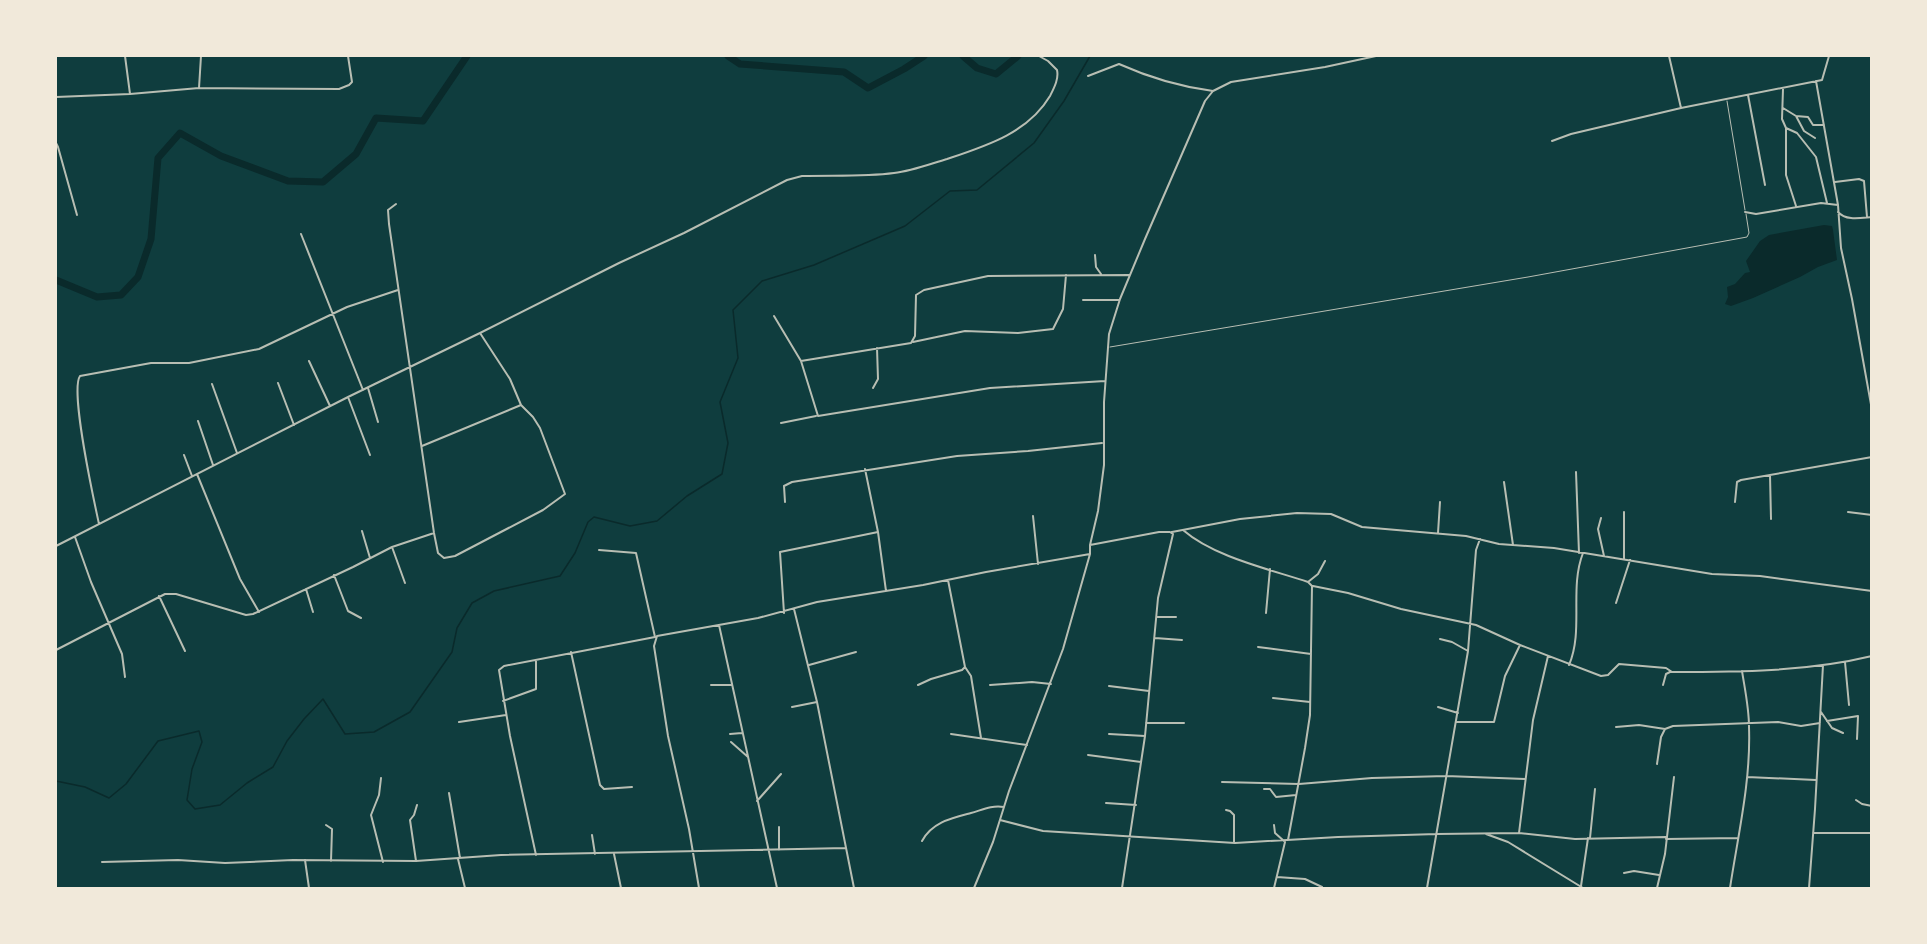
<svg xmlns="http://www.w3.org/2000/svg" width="1927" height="944" viewBox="0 0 1927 944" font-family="'Sofia Sans Condensed',sans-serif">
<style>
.water{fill:#0a2a2b}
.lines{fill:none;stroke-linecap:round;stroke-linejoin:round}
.stream{stroke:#0a2a2b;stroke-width:1.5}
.river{stroke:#0a2a2b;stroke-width:7}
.service{stroke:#b8beb3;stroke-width:1}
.minor{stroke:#b8beb3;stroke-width:2}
</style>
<rect width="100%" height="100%" fill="#0f3d3e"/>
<path class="water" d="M1824,225L1832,226L1833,230L1837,260L1818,267L1800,277L1753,298L1731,306L1725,304L1728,297L1727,287L1735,284L1745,273L1750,272L1746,261L1760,241L1769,235Z"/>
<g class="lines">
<path class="stream" d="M56,781L85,787L109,798L126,784L158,741L199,731L202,742L192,769L187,800L195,809L220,805L247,783L273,767L287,741L304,719L323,699L345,734L374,732L410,712L452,652L457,628L472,603L494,591L560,576L575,553L588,522L594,517L630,526L657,521L687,496L722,474L728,443L720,402L738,358L733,310L762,281L814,265L905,226L950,191L977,190L1034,143L1064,101L1090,56"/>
<path class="river" d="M728,56L740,64L844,72L868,88L904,69L924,56
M963,56L977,68L996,74L1018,56
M56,280L97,297L121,295L138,277L151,239L158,158L180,133L221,156L288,181L323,182L356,154L376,118L423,121L467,56"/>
<path class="service" d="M1727,101L1745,210
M1110,347L1528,277L1747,237L1749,233L1746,214"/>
<path class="minor" d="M125,56L130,94
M1669,56L1681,108
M1088,76L1119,64C1148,77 1182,87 1213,91
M1816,81L1838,205L1841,248L1852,299L1872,410
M199,88L201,56
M1783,89L1782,119L1786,128V175L1796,206
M1748,95L1765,185
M56,97L130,94L199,88L339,89L349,85L352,82L348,56
M1783,108L1796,116L1804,131L1815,138
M1796,116L1808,117L1813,125H1824
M1786,128L1797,133L1816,157L1827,203
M1552,141L1571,134L1681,108L1822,80L1829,56
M56,143L58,147L77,215
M1835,182L1859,179L1864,181L1867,217
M396,204L388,210L389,224L434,533L438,553L444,558L455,556L543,510L565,494L540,428L533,417L521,405L510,379L480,333
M1745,212L1756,214L1821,203L1838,205
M1838,212C1846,221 1860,218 1872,217
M301,234L363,390
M1095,255L1096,267L1101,274
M1083,300H1119
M774,316L801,361L818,416L990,388L1105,381
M913,342L965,331L1018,333L1053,329L1063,309L1066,275
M309,361L330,406
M801,361L911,343L915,336L916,295L924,290L988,276L1129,275
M278,383L294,425
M212,384L237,453
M368,388L378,422
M873,388L878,379L877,348
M348,397L370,455
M198,421L213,465
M781,423L816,416
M422,446L521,405
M184,455L192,476
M865,469L878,532L886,591
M1576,472L1579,553
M197,474L240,579L259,612
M1770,475L1771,519
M1504,482L1513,545
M785,502L784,486L792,482L957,456L1028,451L1102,443
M1735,502L1737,482L1741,480L1872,457
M1624,512V559
M1848,512L1872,515
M1033,516L1038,564
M1601,518L1598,529L1604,556
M99,524C94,501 70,390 80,376L151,363H189L259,349L347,307L398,290
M1183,530C1214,557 1269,569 1308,582L1312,586L1310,715L1305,748L1288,840
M362,531L370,558
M1172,532L1240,519L1297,513L1331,514L1362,527L1466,536L1499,544L1554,548L1712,574L1760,576L1872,591
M1438,533L1440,502
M75,537L91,582L122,654L125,677
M1090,545L1159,532H1170L1173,534L1158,598L1145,736L1122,888
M56,546L348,397L480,333L619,263L684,233L787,180L802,176C832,175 864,177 894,173C912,171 930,164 947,159C986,146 1028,133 1050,96C1054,88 1059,79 1057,70L1048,61L1039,56
M392,547L405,583
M334,575L348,611L361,618
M1308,582L1318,574L1325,561
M1313,586L1348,593L1401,609L1476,625L1520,645L1601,676L1608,675L1619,664L1666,668L1672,672
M306,589L313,612
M159,596L185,651
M1616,603L1630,560
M794,609L817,702L854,888
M784,613L780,552L878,532
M1266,613L1270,569
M1157,617H1176
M719,625L777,888
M1155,638L1182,640
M1440,639L1452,642L1468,651
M1258,647L1311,654
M56,650L165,594H176L246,615L253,614L353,567L392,547L434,533
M571,652L600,785L604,789L632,787
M1845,662L1849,705
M809,665L856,652
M1569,665C1584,630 1569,589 1583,553
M965,667L971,676L981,738
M711,685H732
M918,685L931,679L962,670L965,667L948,580
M990,685L1032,682L1051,684
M1663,685L1666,674L1670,672C1737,672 1806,672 1872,656
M1109,686L1149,691
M1273,698L1310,702
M503,701L536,689V661
M792,707L817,702
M1438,707L1458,713
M1821,712L1832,728L1843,733
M1827,721L1858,716L1857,739
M459,722L506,715
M1457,722H1494L1505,676L1520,645
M1146,723H1184
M1616,727L1639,725L1665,729
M730,734L742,733
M951,734L1027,745
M1109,734L1145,736
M731,742L748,757
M1088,755L1141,762
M1657,764L1661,737L1665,729L1673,726L1778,722L1801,726L1820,723
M1747,777L1816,780
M381,778L379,795L371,815L383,862
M1222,782L1299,784L1372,778L1446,776L1525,779
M1264,789H1270L1276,797L1296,795
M449,793L460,858
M1856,800L1862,804L1872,806
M757,801L781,774
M1106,803L1136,805
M1226,810L1230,811L1234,815V843
M1000,820L1043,831L1235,843L1338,837L1437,834L1519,833L1575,839L1666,837
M326,825L332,829L331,861
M1274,825L1275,833L1284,841
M779,827V850
M1519,833L1533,720L1548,656
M1813,833H1872
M1486,834L1508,842L1583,888
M592,835L595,854
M1590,838L1595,789
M1666,839L1738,838
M922,841C932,822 952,818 971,813C982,810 991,805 1004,807
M614,854L621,888
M536,855L510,736L499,670L504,666L655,637L636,553L599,550
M458,859L465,888
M305,860L309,888
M416,861L410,820L414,815L417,805
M102,862L178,860L225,863L293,860L416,861L501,855L846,848
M1624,873L1634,871L1659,875
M1277,877L1305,879L1322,887
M1581,886L1588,838
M699,888L689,829L668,736L654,646L657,636L758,618L817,602L923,585L986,572L1090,554
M974,888L993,842L1009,791L1063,649L1090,554V545L1098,511L1104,465V402L1109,334L1120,299L1145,239L1205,101L1213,91L1231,82L1325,67L1376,56
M1274,888L1285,842
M1427,888L1468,651L1476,550L1480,539
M1657,888L1665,854L1674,777
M1730,888C1738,835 1751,781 1749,727C1749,708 1745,690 1742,671
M1809,888L1815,809L1823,665"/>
</g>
<rect width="1927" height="944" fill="none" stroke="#f1e9da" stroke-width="114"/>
</svg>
